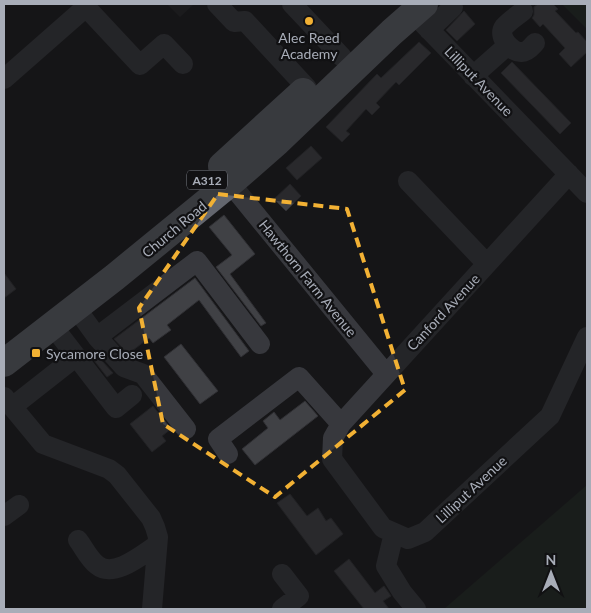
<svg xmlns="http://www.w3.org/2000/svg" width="591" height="613" viewBox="0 0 591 613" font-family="Lato,sans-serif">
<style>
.built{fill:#222225}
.green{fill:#1e261f}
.building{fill:#404145;stroke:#303034}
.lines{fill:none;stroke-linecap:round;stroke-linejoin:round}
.minor{stroke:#37383d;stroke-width:20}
.highway{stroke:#63666e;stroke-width:28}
.marked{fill:none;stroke:#f2b134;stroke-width:4;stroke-dasharray:10 6;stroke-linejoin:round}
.poi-dot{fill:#f2b134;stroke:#111113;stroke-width:2}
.labels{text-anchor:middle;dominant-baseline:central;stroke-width:4.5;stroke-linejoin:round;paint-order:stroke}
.shield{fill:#111113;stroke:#7b7e86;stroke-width:1}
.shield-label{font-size:12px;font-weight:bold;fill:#a8adb8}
.poi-label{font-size:14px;fill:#a8adb8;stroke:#111113}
.street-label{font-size:14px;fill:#a8adb8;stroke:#111113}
</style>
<rect width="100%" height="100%" fill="#161618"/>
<path class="built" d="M167,4H194L180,17Z"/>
<path class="green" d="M562,4H587V29Z
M587,485V609H444Z"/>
<path class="building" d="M538,4H553L558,9L555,11L576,33L578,32L587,42V52L571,67L559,54L565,48L543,24L540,27L532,18L534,15V7Z
M464,11L475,24L457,41L446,30Z
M419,42L431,53L399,85L396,82L376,103L380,107L372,115L366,109L346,131L350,134L342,142L326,127L377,74L381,78Z
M512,62L571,123L560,134L501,73Z
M311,146L322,158L297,180L286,168Z
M290,184L301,196L286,211L274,199Z
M224,215L255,254L230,274L266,323L261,326L216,267L232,255L209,227Z
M4,273L16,289L4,298Z
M195,278L249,351L241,357L199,300L167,325L171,330L153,343L149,338L128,354L114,339Z
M181,344L218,391L200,404L164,357Z
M93,351L113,373L107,377L89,354Z
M305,401L318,416L255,465L242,449L268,428L263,421L274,412L280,420Z
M153,406L171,429L162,436L166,441L152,452L130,424Z
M290,494L307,516L318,508L326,521L331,518L343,534L316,555L277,503Z
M349,559L375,593L384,586L391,596L383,601L389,609H364L334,571Z"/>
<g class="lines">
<path class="minor" d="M83,4L140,65L164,44L183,64
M217,4L234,22L245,21L307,88
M292,4L342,57
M523,11C517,16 509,21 504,27C497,37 512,53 522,52C528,52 532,46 535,43
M413,13L587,193
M429,30L453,7
M473,76L508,45
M4,79L86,7
M569,174L341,424L333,438L332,459L383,528L408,539L425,532L550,416L587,337
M408,181L487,264
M230,183L386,374
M76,308L97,337L124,367L143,374L186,429
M52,325L116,408L132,395
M97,337L197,261L260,344
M4,397L43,444L109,469L117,475L151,518L155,527L158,537L152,609
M12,407L68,363
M228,454L218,439L299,377L341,424
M4,516L19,505
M394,533L386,566L402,592L416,609
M78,540C84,548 89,559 97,565C114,579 143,554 157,545
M282,609L299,596L282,574"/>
<path class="highway" d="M222,166L303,92
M4,363L115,277L230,183L277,142L392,32L424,4"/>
</g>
<path d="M0 0H591V613H0ZM218,194L347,209L405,390L275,497L163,424L139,308Z" fill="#161618" fill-opacity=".55" fill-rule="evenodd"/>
<path class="marked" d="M218,194L347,209L405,390L275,497L163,424L139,308Z"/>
<g class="poi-dot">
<circle cx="309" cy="21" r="5"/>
<rect x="31" y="348" width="10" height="10" rx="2.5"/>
</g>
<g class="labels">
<rect class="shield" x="187" y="170.5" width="40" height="19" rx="4"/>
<g class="shield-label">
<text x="207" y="180">A312</text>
</g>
<g class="poi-label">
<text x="309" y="37">Alec Reed<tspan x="309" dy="16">Academy</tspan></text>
<text x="46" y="353" text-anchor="start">Sycamore Close</text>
</g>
<g class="street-label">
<text transform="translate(479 81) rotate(46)">Lilliput Avenue</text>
<text transform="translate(174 229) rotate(-40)">Church Road</text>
<text transform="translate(308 278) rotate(51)">Hawthorn Farm Avenue</text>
<text transform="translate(443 312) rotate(-47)">Canford Avenue</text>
<text transform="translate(471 489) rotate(-43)">Lilliput Avenue</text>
</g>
</g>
<rect width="591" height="613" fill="none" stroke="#a8adb8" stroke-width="10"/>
<g transform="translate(551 573)" stroke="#111113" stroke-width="4" paint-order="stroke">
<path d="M0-4L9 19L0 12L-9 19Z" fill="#a8adb8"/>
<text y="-8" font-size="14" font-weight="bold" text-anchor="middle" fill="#a8adb8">N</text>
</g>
</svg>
